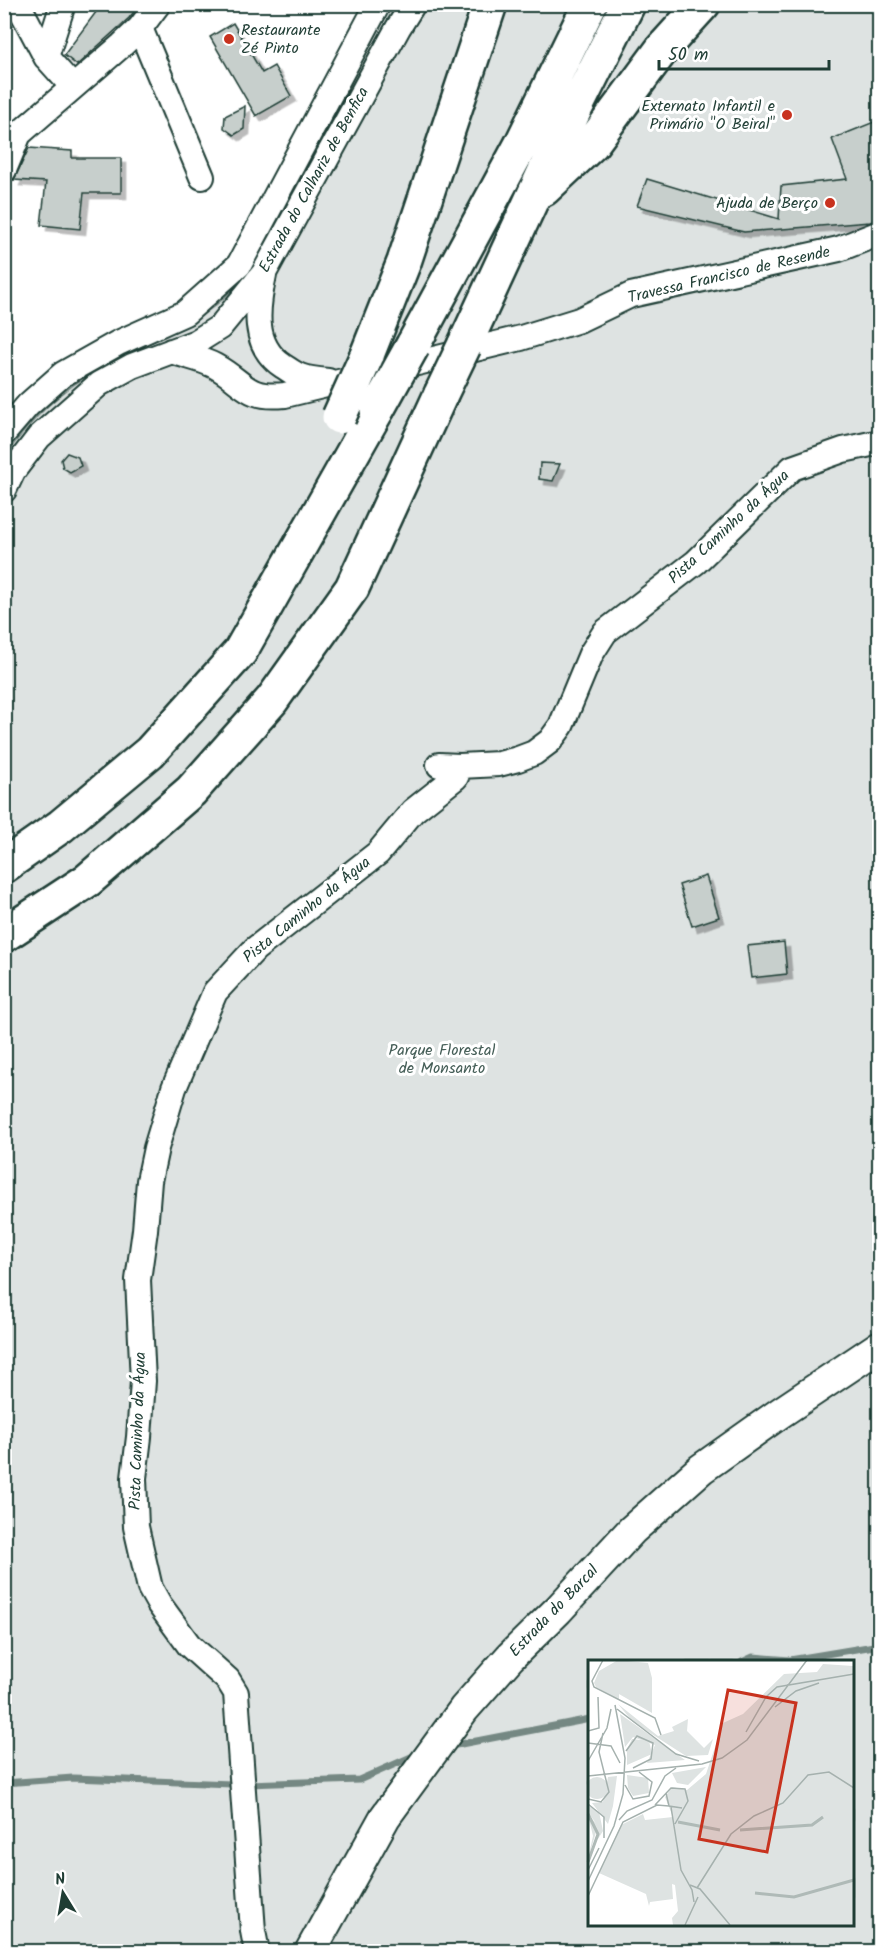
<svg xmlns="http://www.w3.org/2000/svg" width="884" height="1956" viewBox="0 0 884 1956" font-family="Kalam,sans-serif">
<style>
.green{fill:#dee3e2;stroke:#7e908b;stroke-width:1.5;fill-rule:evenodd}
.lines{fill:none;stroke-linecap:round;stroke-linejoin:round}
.stream{stroke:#758883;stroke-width:7}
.building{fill:#c7cfcc;stroke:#1f3d34;stroke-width:1.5;filter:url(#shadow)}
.minor-casing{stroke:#1f3d34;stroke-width:28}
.tertiary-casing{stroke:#1f3d34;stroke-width:34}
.trunk-casing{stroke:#1f3d34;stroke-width:38}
.minor{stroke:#fff;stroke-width:24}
.tertiary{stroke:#fff;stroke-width:30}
.trunk{stroke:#fff;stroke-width:33}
.trunk-bridge-casing{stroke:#1f3d34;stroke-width:38;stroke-linecap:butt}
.trunk-bridge{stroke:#fff;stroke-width:33}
.poi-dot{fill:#c8321e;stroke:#fff;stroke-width:2}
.labels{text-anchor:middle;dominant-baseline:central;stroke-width:6;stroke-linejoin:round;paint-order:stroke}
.poi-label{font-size:16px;fill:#1f3d34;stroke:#fff;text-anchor:end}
.street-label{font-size:16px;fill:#1f3d34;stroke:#fff}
.park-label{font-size:16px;fill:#455e57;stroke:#fff}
.inset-river{fill:none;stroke:#afbab7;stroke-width:3}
.inset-road{fill:none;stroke:#a5b1ae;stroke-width:1.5}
.view{fill:#c8321e;fill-opacity:0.15;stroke:#c8321e;stroke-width:3}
.inset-edge{fill:none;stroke:#1f3d34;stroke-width:3}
</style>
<defs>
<filter id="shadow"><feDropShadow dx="5.5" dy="5.5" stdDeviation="0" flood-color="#0004"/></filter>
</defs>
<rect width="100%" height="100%" fill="#fff"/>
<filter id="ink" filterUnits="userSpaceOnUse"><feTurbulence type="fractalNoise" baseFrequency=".0167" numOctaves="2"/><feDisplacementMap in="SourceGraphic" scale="12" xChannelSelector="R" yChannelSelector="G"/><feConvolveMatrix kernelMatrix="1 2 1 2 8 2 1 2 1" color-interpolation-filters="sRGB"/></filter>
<g filter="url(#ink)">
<path class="green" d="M391,5H879V1951L5,1952V456C30,420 62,389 100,368C141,344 187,331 223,299C266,260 288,200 313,148C337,99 363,51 391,5ZM590,1662H852V1924H590Z"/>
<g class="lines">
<path class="stream" d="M742,1662L753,1657L790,1660L880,1645
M456,1745L590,1719
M4,1783L73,1778L232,1784
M248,1784L359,1780L418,1754"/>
</g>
<path class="building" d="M102,4H140L129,18L77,65L64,55Z
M233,23L262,73L274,66L291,96L256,116L210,37Z
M245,106L244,129L234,135L224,128L225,116Z
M879,120V219L870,222L744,232L637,206L647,179L779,219L781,186L847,179L832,139Z
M29,148L72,151V158H121V193H84L80,229L41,225L46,182L14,180Z
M67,453L78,457L81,466L70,472L63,468L61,460Z
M540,463L560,464L553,481L539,479Z
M706,876L719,917L692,926L679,885Z
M784,942L787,974L751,978L747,946Z"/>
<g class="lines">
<defs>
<path id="minor" d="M18,4L46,57L73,87
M140,28L202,177
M46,57L63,4
M4,170L19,134L122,45L140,28L158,4
M264,275C257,307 251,345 283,366C288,369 294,374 300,376C308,379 318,380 328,381
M171,351C185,356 202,359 215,366C246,383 245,399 285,395L521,338L579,320L631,295L839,249L880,233
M4,433L28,405L63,374L118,343L185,313L239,265L378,4
M4,490L13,471L39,437L99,384L132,366L196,342L220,327L264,273L398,28L413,4
M439,765L460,766L499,764L518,759L534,753L550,741L561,726L591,654L605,632L696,562L792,468L843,450L880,442
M257,1952L253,1931L236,1693L228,1680L189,1645L159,1604L150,1588L136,1527L134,1478L139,1437L143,1381L138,1280L145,1230L149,1181L156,1148L174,1088L215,992L255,949L378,853L413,811L456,777L460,766"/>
<path id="tertiary" d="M310,1952L385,1817L464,1709L510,1657L558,1610L632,1530L701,1469L780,1413L880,1346"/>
<path id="trunk" d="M544,189L592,144L663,48L703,4
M413,345L521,145L590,4
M464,346L556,147L628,4
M367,355L404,262L490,4
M4,866L61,826L150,752L240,652L377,410
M4,935L88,880L191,791L272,700L352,588L441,394"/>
</defs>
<use href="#minor" class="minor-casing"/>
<use href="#tertiary" class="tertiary-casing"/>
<use href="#trunk" class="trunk-casing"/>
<use href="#minor" class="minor"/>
<use href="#tertiary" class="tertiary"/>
<use href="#trunk" class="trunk"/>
<defs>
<path id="trunk-bridge" d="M441,394L464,346
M377,410L413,345
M339,417L367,355"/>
</defs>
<use href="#trunk-bridge" class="trunk-bridge-casing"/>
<use href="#trunk-bridge" class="trunk-bridge"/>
</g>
</g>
<g class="poi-dot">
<circle cx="229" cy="39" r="6"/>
<circle cx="787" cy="115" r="6"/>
<circle cx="830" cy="203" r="6"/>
</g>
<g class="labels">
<g class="poi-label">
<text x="241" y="30" text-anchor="start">Restaurante<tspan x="241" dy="18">Zé Pinto</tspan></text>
<text x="775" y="106">Externato Infantil e<tspan x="775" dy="18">Primário "O Beiral"</tspan></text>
<text x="818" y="203">Ajuda de Berço</text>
</g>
<g class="street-label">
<text transform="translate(314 180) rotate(-61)">Estrada do Calhariz de Benfica</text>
<text transform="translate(729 275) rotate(-13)">Travessa Francisco de Resende</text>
<text transform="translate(729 527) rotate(-43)">Pista Caminho da Água</text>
<text transform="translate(307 910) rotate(-39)">Pista Caminho da Água</text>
<text transform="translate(138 1431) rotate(-88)">Pista Caminho da Água</text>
<text transform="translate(554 1611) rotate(-46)">Estrada do Barcal</text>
</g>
<g class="park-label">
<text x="442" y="1050">Parque Florestal<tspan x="442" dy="18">de Monsanto</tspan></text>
</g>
</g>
<g transform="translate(588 1660)">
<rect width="266" height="266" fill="#fff"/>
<path d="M30,0L60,3L64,18V53L31,34V40L8,27L6,23L11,11ZM235,4L265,6V265H85L84,258L90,251L87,225L84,224L85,239L62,242L61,246L58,234L11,213L33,165L55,154L57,160L85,157L77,137L84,127L99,130L118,114L135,63L155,54L196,14L229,12ZM30,44L70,76L86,71L84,67L100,59L99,71L116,88L125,79L120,95L98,96L45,62ZM32,54L97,100L59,103L67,85L45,77L37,87ZM44,79L61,81L64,94L39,105V89ZM118,107L100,125L89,123L84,113ZM39,115L60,118L61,133L45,136L40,128ZM29,116L25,146L20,164L4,143L15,142L20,117ZM-2 128a11 11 0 1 1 22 0a11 11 0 1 1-22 0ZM0,145L11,152L15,171L10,179L9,169L0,199L5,176L0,155L8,163L0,153Z" fill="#dee3e2"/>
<path class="inset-river" d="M0,154L10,174L0,202M90,162L132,170M152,170L224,165L235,157M167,233L206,237L266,220"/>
<path class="inset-road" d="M15,0L4,21L6,27L67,58L73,75M187,47L208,31L231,23M29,49L88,94L111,101M0,71L11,68L10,37M158,72L178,37L189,27L266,14M0,83L23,86L32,103M38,91L49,76L65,83L63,99L45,108M0,101L19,68L23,49M0,116L114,104L134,98L159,80L219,0M37,125L45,139L61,136L64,122L51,112M78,133L81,146L94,148M0,139L13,142L21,132L11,92L15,73M0,144L16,157V178M67,145L83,128L97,129L100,141L87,164M83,147L93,210L104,230L106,242M31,160L39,151L64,140L77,116L88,108M0,210L11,188M0,221L26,166L35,134L37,98L27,45M102,225L112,229L142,265M109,228L143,174L166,156L195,143L220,115L241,112L266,128M0,236L35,162L69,145L81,146M97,265L110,237"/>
<path class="view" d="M140,30L208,43L179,192L111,179Z"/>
<rect width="266" height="266" class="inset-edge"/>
</g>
<rect width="884" height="1956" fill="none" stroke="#fff" stroke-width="24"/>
<rect x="12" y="12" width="860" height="1932" fill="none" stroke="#1f3d34" stroke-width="2" filter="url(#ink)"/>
<g transform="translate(63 1893) rotate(349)" stroke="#ffffff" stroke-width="4.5" paint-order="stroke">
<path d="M0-4.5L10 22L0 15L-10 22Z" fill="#1f3d34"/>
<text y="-9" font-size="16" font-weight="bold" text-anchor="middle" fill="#1f3d34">N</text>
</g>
<path d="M659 60v9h170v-9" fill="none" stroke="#1f3d34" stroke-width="3"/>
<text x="668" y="60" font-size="18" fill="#1f3d34" stroke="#ffffff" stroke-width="4.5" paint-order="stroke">50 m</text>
</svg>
